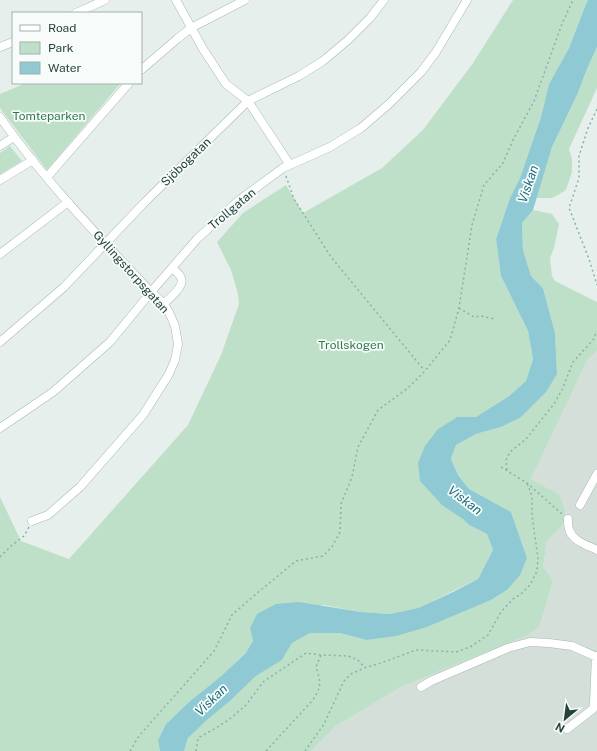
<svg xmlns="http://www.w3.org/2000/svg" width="597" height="751" viewBox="0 0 597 751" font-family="'Public Sans',sans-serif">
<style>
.built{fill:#d4dfda}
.green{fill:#bfe0c8}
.water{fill:#8ec9d4}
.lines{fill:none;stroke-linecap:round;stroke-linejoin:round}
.minor-casing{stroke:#a8b8b2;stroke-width:9}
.path{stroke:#86b3a5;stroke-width:1.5;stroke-dasharray:2 3;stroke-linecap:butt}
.minor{stroke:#fff;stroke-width:8}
.labels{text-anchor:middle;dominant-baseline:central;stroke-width:3.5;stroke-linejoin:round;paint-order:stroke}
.park-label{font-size:12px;fill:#2d7a4b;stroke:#f7fbf9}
.street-label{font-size:12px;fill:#24423a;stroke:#f7fbf9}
.water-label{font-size:13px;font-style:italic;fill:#1c6f80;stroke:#f7fbf9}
</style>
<rect width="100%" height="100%" fill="#e6efeb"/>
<path class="built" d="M597,351V751H311L336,726L401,687L528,635L539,627L543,567L547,541L562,526L559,494L531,479L588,359Z"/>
<path class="green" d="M513,0H588L586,4L569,48L549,84L541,117L520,178L510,198L496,239L501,276L528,331L533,359L526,381L509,396L476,417H457L438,429L463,519L469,525L487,534L493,550L478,579L418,608L390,614L361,612L323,605L250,628L253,641L245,654L220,677L189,702L166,724L158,740L160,751H0V497L21,541L69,559L188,425L221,355L239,304L238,294L231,270L217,242L243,213L286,185L303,213L382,168L423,130L473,63Z
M597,47V88L569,149L572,159V172L566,190L558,195L552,198H536L552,147L577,95L587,69Z
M26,83H121L47,170L0,108V94Z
M10,146L22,161L0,174V153Z
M533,210L552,214L559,224L554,248L550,258L552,276L555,281L597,302V351L588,359L531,479L559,494L565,510L562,526L547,541L543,567L553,580L539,627L528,635L401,687L336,726L311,751H184L188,738L207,720L230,701L256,676L282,660L292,643L310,633H340L366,640L427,627L491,600L507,590L527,558L511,512L469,489L458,475L451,459L456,445L476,434L501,427L557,374L555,333L543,288L531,276L523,250L522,223Z"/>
<path class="water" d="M588,0H597V47L587,69L577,95L552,147L533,210L522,223L523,250L531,276L543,288L555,333L557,374L546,392L521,417L501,427L476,434L456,445L451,459L458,475L469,489L511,512L527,558L520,575L507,590L491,600L427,627L396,636L366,640L340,633H310L292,643L282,660L256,676L230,701L207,720L188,738L184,751H160L158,740L166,724L189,702L220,677L245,654L253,641L250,628L257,614L276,604L299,602L361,612L390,614L418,608L453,592L478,579L493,550L487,534L469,525L463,519L442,505L420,481L418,463L425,446L438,429L457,417H476L509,396L526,381L533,359L528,331L501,276L496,239L510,198L520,178L541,117L549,84L569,48L586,4Z"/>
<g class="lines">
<defs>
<path id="minor" d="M176,0L203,49L226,84L248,101L290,165
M76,13L105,0
M0,47L13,42
M141,70L177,39L191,28L245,0
M0,117C44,180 99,237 151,292L163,303L169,312L175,326L178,344L175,360L169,374L143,415L80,487L48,515L32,521
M0,146L14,137
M47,177L129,83
M0,180L33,160
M0,254L68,202
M163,304C169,299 185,286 181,278C180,274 175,271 172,268
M0,342L64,287L145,202L248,101L299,76L323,61L348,40L370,18L384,0
M0,428L53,392L110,342L151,292L197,239L238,201L283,168L330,147L361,128L389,104L421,72L436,52L467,0
M580,505L597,474
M568,519C568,522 568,526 569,529C572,541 587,545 597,550
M421,687L431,681L508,648L530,642L549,643L572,646L597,657
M567,729L593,709L594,703L596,656"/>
</defs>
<use href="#minor" class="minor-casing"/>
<path class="path" d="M597,109L588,128L579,156V178L569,208L589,259L597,285
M286,176L294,199L331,257L424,370
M459,308L474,317L481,316L495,319
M501,467L527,483L562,514
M507,470L506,460L510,452L526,439L554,404L562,390L573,362L593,340L597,331
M0,557L11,546L24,536L29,527
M130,751L139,736L214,651L232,615L256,594L296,561L323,556L332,547L340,532L341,504L352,477L358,447L378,410L408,388L425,371L450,340L459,308L472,225L484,185L503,163L513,140L534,101L562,24L573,0
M196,751L198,738L216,728L231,718L246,705L263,682L306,653L321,655L348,656L358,660L365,668
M266,751L312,701C322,687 321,682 316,667L321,655
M305,751L324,724L344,681L351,674L364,668L381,663L416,650L456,652L470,647L488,635L501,612L513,599L521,594L530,585L537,571L538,558L534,530L532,515V496L527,483"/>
<use href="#minor" class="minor"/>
</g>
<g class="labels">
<g class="park-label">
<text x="49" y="116">Tomteparken</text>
<text x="351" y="345">Trollskogen</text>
</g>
<g class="street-label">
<text transform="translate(186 162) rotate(-44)">Sjöbogatan</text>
<text transform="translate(232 209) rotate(-40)">Trollgatan</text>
<text transform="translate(131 272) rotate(48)">Gyllingstorpsgatan</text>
</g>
<g class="water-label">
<text transform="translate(528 184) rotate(-71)">Viskan</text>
<text transform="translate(465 500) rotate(37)">Viskan</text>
<text transform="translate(211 700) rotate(-44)">Viskan</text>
</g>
</g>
<rect x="12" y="12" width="130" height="72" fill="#f7fbf9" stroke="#a3b1ad"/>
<rect x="20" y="25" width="20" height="6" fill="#ffffff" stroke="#a3b1ad"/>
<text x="48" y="32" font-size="12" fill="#24423a">Road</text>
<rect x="20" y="42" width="20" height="12" fill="#bfe0c8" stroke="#a3b1ad"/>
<text x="48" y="52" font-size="12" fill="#24423a">Park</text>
<rect x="20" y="62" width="20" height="12" fill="#8ec9d4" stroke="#a3b1ad"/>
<text x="48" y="72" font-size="12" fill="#24423a">Water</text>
<g transform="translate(565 719) rotate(209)" stroke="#f7fbf9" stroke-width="3" paint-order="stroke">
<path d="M0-3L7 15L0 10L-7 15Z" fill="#24423a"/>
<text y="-6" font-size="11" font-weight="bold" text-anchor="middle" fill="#24423a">N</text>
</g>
</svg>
